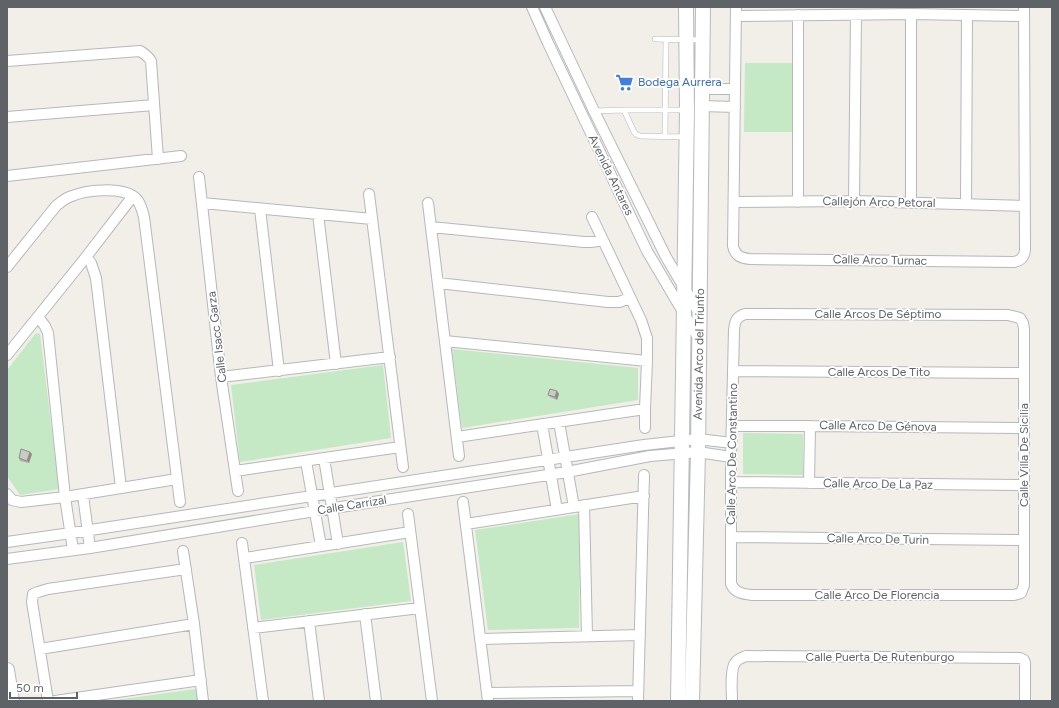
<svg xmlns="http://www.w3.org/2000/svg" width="1059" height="708" viewBox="0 0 1059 708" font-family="Figtree,sans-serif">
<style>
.green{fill:#c5e8c5}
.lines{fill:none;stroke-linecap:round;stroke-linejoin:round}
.lane-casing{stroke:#b5b8bc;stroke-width:6}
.street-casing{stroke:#b5b8bc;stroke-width:12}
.secondary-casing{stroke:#b6babf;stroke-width:16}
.lane{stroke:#fff;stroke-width:5}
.street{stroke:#fff;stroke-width:10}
.secondary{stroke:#fff;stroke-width:14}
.wall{fill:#afaea9}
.shaded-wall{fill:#8f8d8a}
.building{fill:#cccac5;stroke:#8f8d8a}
.labels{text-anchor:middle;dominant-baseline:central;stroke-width:3.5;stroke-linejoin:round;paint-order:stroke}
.shop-label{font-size:12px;fill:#366cbe;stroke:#fff;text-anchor:start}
.street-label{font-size:12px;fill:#5f6368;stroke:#fff}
</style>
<rect width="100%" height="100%" fill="#f1efe8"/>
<path class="green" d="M745,63H794V132H744Z
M36,333L40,334L59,489L20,495L7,476V370Z
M452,349L638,368V400L462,428Z
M383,365L391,438L240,462L231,385Z
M743,433L803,434V475L743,474Z
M580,514L579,628L488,630L475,530Z
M403,542L411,601L261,620L254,565Z
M196,689L198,701H108Z"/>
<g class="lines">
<defs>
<path id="lane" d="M655,39L702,40
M624,110L634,132L636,134L640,136L686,137
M594,111L624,110H685
M665,136L666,39"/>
<path id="street" d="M532,7L548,43L647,251L699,339
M545,7L594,111L666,257L699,313
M736,7L733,246C735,256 741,258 750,259L1014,262C1022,260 1024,257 1025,250L1024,7
M736,16L911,14L1024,16
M7,61L140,51C145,54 148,56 151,61L158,159
M702,89H735
M702,106L735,107
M7,117L154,105
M7,176L181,156
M199,177L221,377L238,491
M369,194L403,467
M854,201L856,15
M734,202L854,201L1024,206
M798,202V15
M911,202V14
M202,203L372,219
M428,203L459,456
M966,204L967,15
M260,209L279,371
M318,214L336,364
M592,217L641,320L647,338V361L645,409V428
M431,227L584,242H591L603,240
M86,257L91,263L96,278L121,488
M7,267L56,206C61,202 65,198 72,196C86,190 120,187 133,196C140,200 142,210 144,217L180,502
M438,283L608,302H619L630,298
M745,314L1008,315L1020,318L1023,323L1024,329V585L1021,593L1014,595H752C743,594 735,593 731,584V457L734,330C735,321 736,317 745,314Z
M38,317L45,326L48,333L65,497L73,550
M445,341L647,361
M7,355L86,257L133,196
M734,371L1024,373
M221,377L390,357
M559,422L574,507
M542,424L557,510
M732,426H810L1024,428
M457,437L645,409
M324,458L338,544
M306,461L321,546
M235,471L400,447
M732,482L1023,485
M809,483L810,426
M7,494L12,500L21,502L65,497L177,479
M83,495L90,548
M463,502L488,701
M584,505L587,636
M408,514L432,701
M466,524L644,496
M731,537L1024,540
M7,542L71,533L644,445L698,439L732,443
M242,543L263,701
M183,551L194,624L203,701
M245,558L410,532
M7,559L90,548L315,511L567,472L650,456L698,452L731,457
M365,614L376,701
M309,621L319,701
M253,628L420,608
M481,639L640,635
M40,649L194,624
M487,693L638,691
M48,701L32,602L33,594L38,592L48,589L186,569
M55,701L201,680
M638,701L644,475
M732,701C732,692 730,670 735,663C737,659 741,658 746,656L1020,658L1024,660L1025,663V701"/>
<path id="secondary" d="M7,670L12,701
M678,701L687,110L686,7
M692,701L698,452L703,7"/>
</defs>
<use href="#lane" class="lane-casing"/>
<use href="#street" class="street-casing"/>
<use href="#secondary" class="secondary-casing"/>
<use href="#lane" class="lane"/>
<use href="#street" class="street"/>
<use href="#secondary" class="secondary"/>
</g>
<path class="wall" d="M557,391L559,394L557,400L550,397L548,395Z
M30,452L32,454L29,463L20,461L19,458Z"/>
<path class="shaded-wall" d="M557,391L559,394L557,400L555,397Z
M30,452L32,454L29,463L27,461Z"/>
<path class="building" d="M550,389L557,391L555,397L548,395Z
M21,449L30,452L27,461L19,458Z"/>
<defs>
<symbol id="supermarket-bare" viewBox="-9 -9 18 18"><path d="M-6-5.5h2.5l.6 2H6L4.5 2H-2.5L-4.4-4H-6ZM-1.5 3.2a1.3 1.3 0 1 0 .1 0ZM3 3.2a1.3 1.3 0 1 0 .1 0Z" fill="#3f7fe0" stroke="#fff" stroke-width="2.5" paint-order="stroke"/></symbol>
</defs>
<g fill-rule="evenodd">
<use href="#supermarket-bare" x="612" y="70" width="25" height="25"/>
</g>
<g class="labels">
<g class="shop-label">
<text x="638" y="82">Bodega Aurrera</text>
</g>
<g class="street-label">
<text transform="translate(611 175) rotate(64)">Avenida Antares</text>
<text transform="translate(879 202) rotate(1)">Callejón Arco Petoral</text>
<text transform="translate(880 260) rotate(1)">Calle Arco Turnac</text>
<text x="878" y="314">Calle Arcos De Séptimo</text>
<text transform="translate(217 337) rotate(-97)">Calle Isacc Garza</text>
<text transform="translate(699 354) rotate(-89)">Avenida Arco del Triunfo</text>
<text x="879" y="372">Calle Arcos De Tito</text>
<text transform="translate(878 426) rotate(1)">Calle Arco De Génova</text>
<text transform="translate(732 454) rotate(-89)">Calle Arco De Constantino</text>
<text transform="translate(1024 455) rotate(-90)">Calle Villa De Sicilia</text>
<text transform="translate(878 484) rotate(1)">Calle Arco De La Paz</text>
<text transform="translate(352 505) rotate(-9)">Calle Carrizal</text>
<text transform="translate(878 539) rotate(1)">Calle Arco De Turin</text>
<text x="877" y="595">Calle Arco De Florencia</text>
<text x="880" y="657">Calle Puerta De Rutenburgo</text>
</g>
</g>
<rect width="1059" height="708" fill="none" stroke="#5f6368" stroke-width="16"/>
<path d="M10 692v6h67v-6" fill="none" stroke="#5f6368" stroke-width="2"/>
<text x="16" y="692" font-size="12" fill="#5f6368" stroke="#ffffff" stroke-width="3" paint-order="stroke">50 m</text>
</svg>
